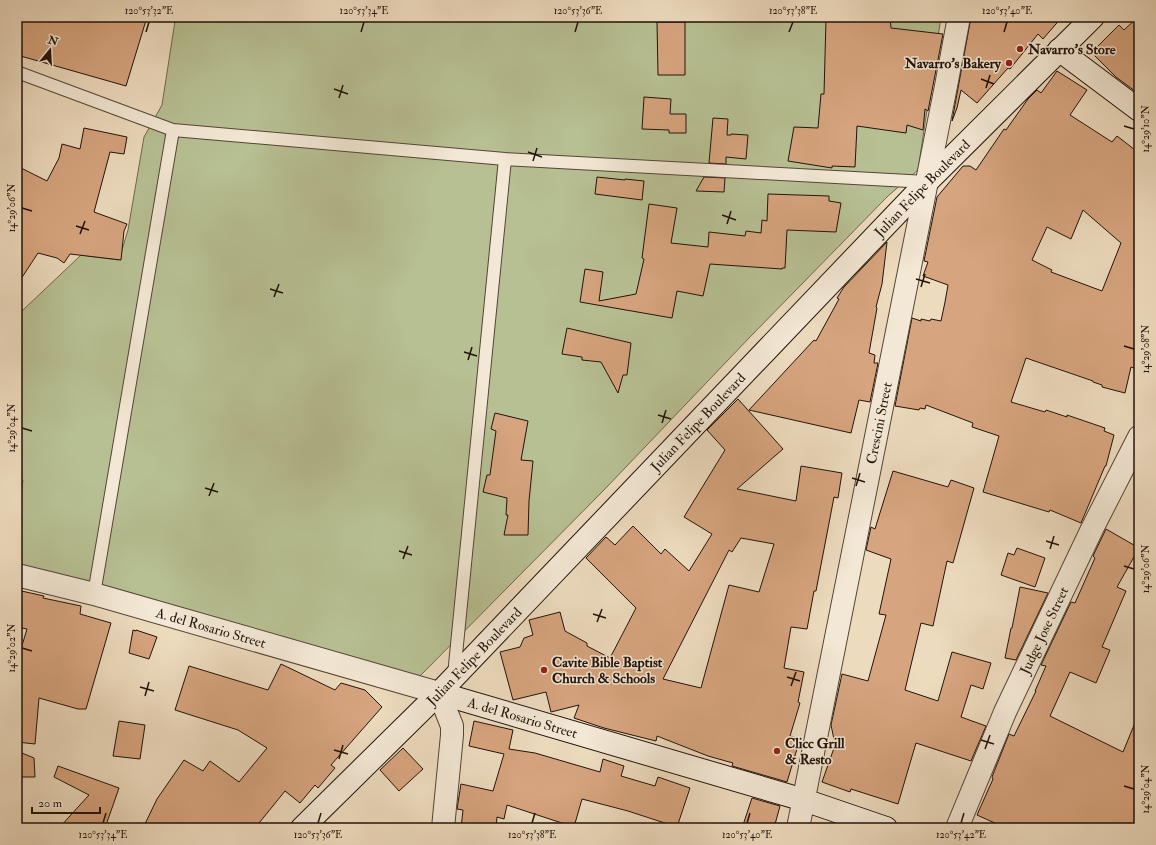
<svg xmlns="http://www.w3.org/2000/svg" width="1156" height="845" viewBox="0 0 1156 845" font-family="'IM FELL Double Pica',serif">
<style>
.green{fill:#b7c093;stroke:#6c694e}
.building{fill:#d6a47e;stroke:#22120a;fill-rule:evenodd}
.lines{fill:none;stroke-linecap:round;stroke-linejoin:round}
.lane-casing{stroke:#554437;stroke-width:14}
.street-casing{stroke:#554437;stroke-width:24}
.secondary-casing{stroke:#22120a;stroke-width:24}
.lane{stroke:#f3e8d5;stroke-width:12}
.street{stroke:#f3e8d5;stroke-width:22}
.secondary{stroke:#f3e8d5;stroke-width:22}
.ticks{fill:none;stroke:#22120a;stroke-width:1.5}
.poi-dot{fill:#8f2418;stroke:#f3e8d5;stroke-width:1.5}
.labels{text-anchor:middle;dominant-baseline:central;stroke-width:3;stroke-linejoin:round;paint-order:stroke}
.poi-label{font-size:14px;font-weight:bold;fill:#22120a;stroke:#f3e8d5;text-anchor:start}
.street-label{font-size:14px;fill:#22120a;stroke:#f3e8d5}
.neatline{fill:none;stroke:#22120a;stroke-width:1.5}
.ticks-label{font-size:10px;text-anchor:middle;fill:#22120a}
</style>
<rect width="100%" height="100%" fill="#eddbbe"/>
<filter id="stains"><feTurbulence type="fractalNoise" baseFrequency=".005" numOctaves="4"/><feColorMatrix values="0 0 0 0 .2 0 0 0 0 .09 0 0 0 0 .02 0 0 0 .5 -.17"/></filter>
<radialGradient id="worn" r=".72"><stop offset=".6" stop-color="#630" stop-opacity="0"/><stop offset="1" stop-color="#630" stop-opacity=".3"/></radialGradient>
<path class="green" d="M178,17H941L918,170L888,196L750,337L604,490L419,677L245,627L118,589L17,566V523L23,480L17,477V320L22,311L81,255L119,260L128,230L144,137L162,105L175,21Z"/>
<path class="building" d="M17,17H147L126,86L17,55Z
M890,17L891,28L943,34L928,111L925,109L923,130L907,125L906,133L857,126L855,167L832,166V168L788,161L794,127L818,128L821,94H824L826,19L861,20V18Z
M971,17H1062L1043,39L1038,34L1010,69L1008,68L977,103L961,90L957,108L952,121Z
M1138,17H1139V94L1116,77L1095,56V49L1119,25L1124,30Z
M657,22H685V75H658Z
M1057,71L1087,90L1070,115L1112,142L1117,136L1139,153V370L1131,367L1125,393L1102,387V385L1093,382V381L1026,358L1011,402L1045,412L1046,410L1067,417V415L1105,428L1104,431L1114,435L1106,466H1105L1081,523L1050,510L1049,512L983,492L999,436L972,427L973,423L926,405L925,409L920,408L919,410L895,406L912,318L921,321V319L930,321L931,319L941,321L945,302L948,285L923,276L928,262L924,261L937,197L963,166H970L976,170L1004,129L1006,130L1028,99L1037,90L1041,93ZM1083,210L1121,243L1102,291L1051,272L1052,270L1032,260L1047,227L1071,239Z
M644,97L671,99L670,114H686V133H669V130L642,129Z
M713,118L728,119L727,135H731V134L748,135L746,159L726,157V164L709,163Z
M84,128L127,137L124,154L110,152L94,212L127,224L124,231L121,260L70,254L64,263L57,258L38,253L17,285V166L47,181L59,158L62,144L80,149Z
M597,177L625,180V179L644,181L642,200L595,194Z
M704,177L725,178L724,192L696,191Z
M768,194L829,196V201L841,203L836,232L787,230L785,268H782V269L710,264L703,296L677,291L672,318L580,302L585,269L603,272L599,301L636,294L644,259L642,258L649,204L677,208L671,243L708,247L709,232L745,236L746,231L761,233L762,220L767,221Z
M887,242L882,284L876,307L877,308L869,353L875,355L874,363H878L870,402L859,400L851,433L749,410L814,340L816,341L839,299L837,298L844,287Z
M567,328L631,343L627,375H623L618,393L601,362L582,360V357L562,354Z
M738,399L783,449L737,489L796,501L801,466L842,473L838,498L834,497L816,591H814L807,629L791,627L784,668L804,672L798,702L800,703L790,736L800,739L787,782L732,766L733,763L708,756L657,736L656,741L604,728L574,718L579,705L551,712L546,692L513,700L500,652L520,647L524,638L533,635L529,620L560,612L565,631L587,643V646L610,658L636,608L586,558L606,537L615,545L633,526L661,554L665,549L689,571L712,534L684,517L725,450L707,430ZM741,538L774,544L759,592L729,585L701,688L663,679L729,550L732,552Z
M495,413L528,421L521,460L533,461L529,501L528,535H504L508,515H506L507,498L483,492L487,475H490L496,431L491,429Z
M893,471L948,487L951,480L974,488L953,563L947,561L933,626L921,623L905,690L938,701L952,652L991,663L983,689L971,685L961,717L986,726L971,761L916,743L898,804L851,789L850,792L822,782L834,748L836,749L831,725L842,674L868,681L886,615L879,614L891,559L866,550L871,527L875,529Z
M1106,529L1139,548L1117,587L1126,591L1102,647L1110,650L1096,683L1070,672L1050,716L1123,752L1139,713V828H1006L977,815L993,779L992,777L1009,734L1014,736L1036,691H1035L1046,666L1041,665L1071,602L1075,603L1095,558L1093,556Z
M1017,548L1045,558L1035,587L1001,575L1008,553L1014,555Z
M1020,587L1048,593L1016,660L1005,658L1011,628H1012Z
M17,590L44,596L43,598L81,606L80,614L111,623L86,709H78L39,698L35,744L17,742V662L27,629L17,627Z
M133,630L136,631V630L157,637L149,659L129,653Z
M281,664L335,690L341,683L365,690L382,707L331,765L335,768L318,788L315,785L300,803L285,791L255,828H143L157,799L184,760L203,771L210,761L239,782L267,748L238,730L175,710L189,666L268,690Z
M119,721L145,725L140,759L113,756Z
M474,721L513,730L509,749L535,753L600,772L603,759L624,766L621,776L655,786L658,777L690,788L677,827L628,811L582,799L574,827L507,805L504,819L497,817L496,828H461L463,810L457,809L461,784L493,791L504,754L469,746Z
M403,748L423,769L399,791L380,770Z
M17,751L34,758L35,777H17Z
M58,766L119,788L105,828H59L89,795L54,777Z
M752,798L780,806L774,828H742Z"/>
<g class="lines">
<defs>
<path id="lane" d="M17,72L173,130L505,159L927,182
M94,594L173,130
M454,675L505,159"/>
<g id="street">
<path id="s1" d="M17,575L94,594L439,693L452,726V735L443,828"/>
<path id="s2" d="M798,828L946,86L959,17"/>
<path id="s3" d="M957,828L1005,712L1092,529L1139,437"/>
</g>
<g id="secondary">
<path d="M1059,50L1139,110"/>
<path id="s4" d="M439,693L804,800L886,828"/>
<path id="s5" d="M302,828L439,693L927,182L1093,17"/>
</g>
</defs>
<use href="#lane" class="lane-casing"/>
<use href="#street" class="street-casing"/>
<use href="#secondary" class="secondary-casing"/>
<use href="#lane" class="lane"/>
<use href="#street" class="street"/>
<use href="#secondary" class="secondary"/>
</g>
<path class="ticks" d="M146,32L149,22M361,32L364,22M575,32L578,22M789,32L793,22M1004,32L1007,22M981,79L994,84M986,88L990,75M334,89L348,94M339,98L343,85M1124,126L1134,129M528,152L542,157M533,161L537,148M22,208L32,211M722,215L736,220M727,224L731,211M76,226L89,230M80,234L85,221M916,279L930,283M921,287L925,274M270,289L283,293M274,297L279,284M1124,346L1134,349M464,352L477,356M468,360L472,347M658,415L671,419M662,423L666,410M22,428L32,431M852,478L865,482M856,486L860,473M205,488L218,492M209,496L214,483M1046,541L1059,545M1050,549L1054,536M399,551L412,555M403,559L408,546M1124,566L1134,569M593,614L606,618M597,622L602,609M22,648L32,651M787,677L800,681M791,686L796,672M140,687L154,691M145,696L149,682M981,740L994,744M985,749L990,735M334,750L348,754M339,759L343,745M1124,786L1134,789M103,823L106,813M318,823L321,813M532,823L535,813M747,823L750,813M961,823L964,813"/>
<g class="poi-dot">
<circle cx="1020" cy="49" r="4"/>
<circle cx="1009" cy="63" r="4"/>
<circle cx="544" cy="670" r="4"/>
<circle cx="777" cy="751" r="4"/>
</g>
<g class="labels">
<g class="poi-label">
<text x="1028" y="49">Navarro's Store</text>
<text x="1001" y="63" text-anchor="end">Navarro's Bakery</text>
<text x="552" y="662">Cavite Bible Baptist<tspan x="552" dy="16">Church &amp; Schools</tspan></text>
<text x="785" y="743">Clicc Grill<tspan x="785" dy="16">&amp; Resto</tspan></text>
</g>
<g class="street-label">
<text stroke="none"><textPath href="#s5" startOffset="891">Julian Felipe Boulevard</textPath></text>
<text stroke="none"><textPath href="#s5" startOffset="567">Julian Felipe Boulevard</textPath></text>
<text stroke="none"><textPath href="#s2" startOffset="413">Crescini Street</textPath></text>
<text stroke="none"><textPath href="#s1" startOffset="201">A. del Rosario Street</textPath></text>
<text stroke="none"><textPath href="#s3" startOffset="216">Judge Jose Street</textPath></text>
<text stroke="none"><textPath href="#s5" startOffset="243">Julian Felipe Boulevard</textPath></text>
<text stroke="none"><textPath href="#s4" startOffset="87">A. del Rosario Street</textPath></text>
</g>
</g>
<rect width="1156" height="845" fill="none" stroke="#eddbbe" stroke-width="44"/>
<g transform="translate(50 50) rotate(18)" stroke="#f3e8d5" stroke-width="3" paint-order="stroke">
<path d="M0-3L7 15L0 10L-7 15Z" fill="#22120a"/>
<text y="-6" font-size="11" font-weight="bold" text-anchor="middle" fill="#22120a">N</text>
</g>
<path d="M32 807v6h68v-6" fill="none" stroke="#22120a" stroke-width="2"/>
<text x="38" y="807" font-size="12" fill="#22120a" stroke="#f3e8d5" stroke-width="3" paint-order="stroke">20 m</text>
<rect x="22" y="22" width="1112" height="801" class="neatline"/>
<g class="ticks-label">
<text x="149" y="14">120°53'32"E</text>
<text x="364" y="14">120°53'34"E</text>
<text x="578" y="14">120°53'36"E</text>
<text x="793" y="14">120°53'38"E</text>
<text x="1007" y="14">120°53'40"E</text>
<text transform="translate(1145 129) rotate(-90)" y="4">14°29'10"N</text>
<text transform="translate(11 208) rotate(-90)" y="4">14°29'06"N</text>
<text transform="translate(1145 349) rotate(-90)" y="4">14°29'08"N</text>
<text transform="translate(11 428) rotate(-90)" y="4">14°29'04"N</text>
<text transform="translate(1145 569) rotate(-90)" y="4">14°29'06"N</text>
<text transform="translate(11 648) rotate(-90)" y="4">14°29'02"N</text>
<text transform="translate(1145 789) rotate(-90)" y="4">14°29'04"N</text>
<text x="103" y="838">120°53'34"E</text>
<text x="318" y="838">120°53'36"E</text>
<text x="532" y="838">120°53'38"E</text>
<text x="747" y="838">120°53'40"E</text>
<text x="961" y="838">120°53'42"E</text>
</g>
<rect width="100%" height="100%" filter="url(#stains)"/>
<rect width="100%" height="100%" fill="url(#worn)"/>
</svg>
